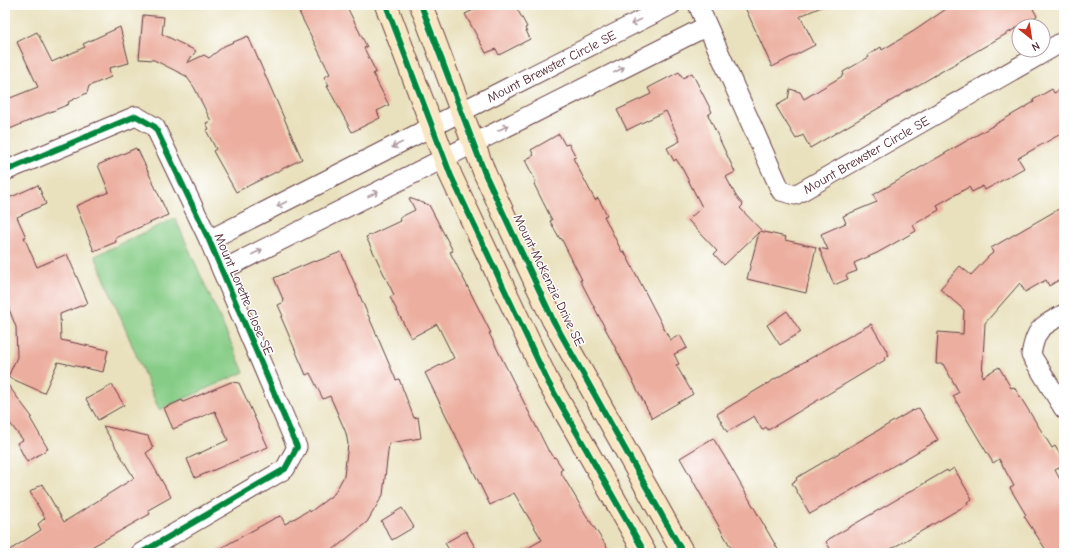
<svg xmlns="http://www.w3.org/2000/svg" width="1069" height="558" viewBox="0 0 1069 558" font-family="'Comic Neue',sans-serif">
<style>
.green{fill:#86cc86;stroke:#687658}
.building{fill:#ecae9f}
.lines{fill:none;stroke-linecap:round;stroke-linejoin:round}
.street-casing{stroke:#623c41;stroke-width:21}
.secondary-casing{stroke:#623c41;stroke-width:24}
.street{stroke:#fff;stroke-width:19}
.secondary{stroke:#f9e7c3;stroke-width:22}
.cycleway-casing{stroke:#fff;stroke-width:8}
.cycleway{stroke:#00873e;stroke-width:6}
.oneway{stroke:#ae9aa0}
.labels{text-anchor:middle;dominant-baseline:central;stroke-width:3;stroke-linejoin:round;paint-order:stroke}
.street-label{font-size:13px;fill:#4a1f2b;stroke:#fff}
</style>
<rect width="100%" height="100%" fill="#fff"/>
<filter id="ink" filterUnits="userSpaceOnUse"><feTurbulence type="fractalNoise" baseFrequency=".025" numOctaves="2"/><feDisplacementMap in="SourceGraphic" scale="8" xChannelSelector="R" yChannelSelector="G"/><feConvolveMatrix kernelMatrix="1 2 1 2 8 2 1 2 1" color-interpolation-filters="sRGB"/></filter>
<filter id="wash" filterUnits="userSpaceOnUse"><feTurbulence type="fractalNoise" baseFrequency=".012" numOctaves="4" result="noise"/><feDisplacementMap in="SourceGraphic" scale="16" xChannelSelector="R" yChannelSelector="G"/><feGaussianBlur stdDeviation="0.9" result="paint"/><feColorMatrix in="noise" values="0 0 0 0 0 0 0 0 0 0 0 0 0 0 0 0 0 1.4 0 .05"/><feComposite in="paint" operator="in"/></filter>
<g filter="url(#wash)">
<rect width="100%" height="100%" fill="#e9e1be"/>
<path class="green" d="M175,218L244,372L159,410L95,256Z"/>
<g id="blocks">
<path class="building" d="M308,5H346L367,47L364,48L376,72L373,74L389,105L377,111L380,118L352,132L327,86L329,85L324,77L330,74L298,10Z
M484,5H515L527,27L525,28L530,39L499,55L496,49L486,53L465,14Z
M744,5H826L800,16L815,45L772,67Z
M952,5H1031L1037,16L810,148L803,135L796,139L776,106L788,99L790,89L800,92L804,99L844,75L843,72L869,57L868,55L881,47L882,50L914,31Z
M143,15L164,17L162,34L196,51L187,63L204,55L209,58L224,46L248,36L302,159L236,192L213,151L216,149L206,130L209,129L206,123L211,121L194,87L186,76L154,60L139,59Z
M120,27L129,63L109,68L111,77L89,86L87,93L68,102L69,104L5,131V100L38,87L17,42L37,32L52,62L85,47L83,44Z
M679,72L683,78L692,73L712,112L708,115L735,172L726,177L736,196L743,205L740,208L761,230L760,231L786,237L785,240L816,247L806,293L747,279L759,232L724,265L714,254L717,251L688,220L702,207L683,170L676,159L674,161L667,148L680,141L666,111L627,130L617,110L651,94L648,88Z
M1064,88V132L1018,158L1024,168L985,190L983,186L972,192L969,187L937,205L939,210L913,225L916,231L877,253L854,263L857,271L846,275L848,279L834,285L819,248L828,250L821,234L846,223L843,216L877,202L873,195L1034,102L1033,100L1052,89L1054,93Z
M559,134L565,145L569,144L576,157L573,158L595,200L598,198L607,215L604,216L622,252L624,251L670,340L680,335L687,348L674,354L679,364L676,365L693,394L652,418L580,280H582L561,238L560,239L550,221L552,220L534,184L536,182L525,160L534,155L531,150Z
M136,148L137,151L138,150L168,215L115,238L116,242L94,251L76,206L109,192L98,165Z
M38,185L46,204L17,217L26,237H24L37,267L67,254L88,303L60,314L61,340L108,350L103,372L58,362L44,393L8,377L17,357L16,327L5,299V190L9,198Z
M409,198L429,205L453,251L450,252L491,333H489L491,337L549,452L550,451L554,458L555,457L563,469L560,471L586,515L611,553H519L542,540L514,493L490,505L425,373L454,358L437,324L411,338L390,297L394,295L366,237L400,221L399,218L415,210Z
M1064,206V277L1049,286L1046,280L1025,292L1020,283L985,323L982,377L999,367L1011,388L1014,387L1052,448L1055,446L1064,461V465L1055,470L1064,487V553H1048L1024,516L1026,515L1010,488L1014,486L999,459L993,463L953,396L959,392L943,364H936L938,332L963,334L964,310L940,289L960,266L971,275L989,256L993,253L991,248Z
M341,252L396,380L399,379L414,418L418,417L421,438L389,443L383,495L367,522L329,553H212L275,518L281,516L285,524L309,510L310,512L334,494L344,476L348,444L346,433L330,396L323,399L310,373L306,375L281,317L283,316L278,305L284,302L274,278L314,261L315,262Z
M787,311L801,332L780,345L767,325Z
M871,324L889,355L884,358L885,360L768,430L766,427L762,430L754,416L727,432L717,414L795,367Z
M5,381L32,417L30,418L48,449L27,462L17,443L23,440L5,417Z
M231,382L239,383L268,447L195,478L187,459L228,440L215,411L173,429L164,408L182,400L183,402Z
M112,385L124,405L98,420L86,399Z
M919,408L938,440L810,514L792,483L797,480L796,478L913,410L914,411Z
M103,426L148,436L153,448L146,453L171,497L148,510L150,514L81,553H5L41,530L38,524L45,518L30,492L42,484L64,522L134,478Z
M713,438L729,464L780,553H734L680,458Z
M954,468L972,499L967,502L968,504L884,553H833L826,542L829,539L947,470L948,472Z
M402,508L414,527L392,540L381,521Z
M466,531L478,553H451L445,543Z"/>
</g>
</g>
<g filter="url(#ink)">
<use href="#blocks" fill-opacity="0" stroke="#623c41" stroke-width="1"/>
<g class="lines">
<defs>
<g id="street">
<path id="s1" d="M698,5L781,191L795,195L1064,41"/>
<path d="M5,171L136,116L155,127L209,240L297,447L285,469L141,553"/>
<path id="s2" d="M209,240L671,5"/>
<path d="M222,270L707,26"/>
<path d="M1064,314C1041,327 1036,327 1031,355L1064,409"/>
</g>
<path id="secondary" d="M386,5L451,176L548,382L645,553
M421,5L485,174L553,320L683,553"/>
</defs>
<use href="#street" class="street-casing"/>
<use href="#secondary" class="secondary-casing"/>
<use href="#street" class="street"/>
<use href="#secondary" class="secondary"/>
<defs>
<path id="cycleway" d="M386,5L451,176L548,382L645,553
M421,5L485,174L553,320L683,553
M5,171L136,116L155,127L209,240L297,447L285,469L141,553"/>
</defs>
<use href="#cycleway" class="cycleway-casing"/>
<use href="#cycleway" class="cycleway"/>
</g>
<defs><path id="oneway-shaft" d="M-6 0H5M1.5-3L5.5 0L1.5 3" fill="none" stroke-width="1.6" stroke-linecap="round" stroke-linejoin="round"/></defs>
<g class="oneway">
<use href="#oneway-shaft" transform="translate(636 22) rotate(153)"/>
<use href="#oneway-shaft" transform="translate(619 70) rotate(-27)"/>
<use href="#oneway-shaft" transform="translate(503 128) rotate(-27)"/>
<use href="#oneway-shaft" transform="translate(397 145) rotate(153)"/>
<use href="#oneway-shaft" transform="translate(373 194) rotate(-27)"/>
<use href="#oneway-shaft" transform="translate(282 204) rotate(153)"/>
<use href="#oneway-shaft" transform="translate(257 252) rotate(-27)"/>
</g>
</g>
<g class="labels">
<g class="street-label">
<text stroke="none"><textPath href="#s2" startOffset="384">Mount Brewster Circle SE</textPath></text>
<text stroke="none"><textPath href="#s1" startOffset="300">Mount Brewster Circle SE</textPath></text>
<text transform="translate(549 280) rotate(64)">Mount McKenzie Drive SE</text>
<text transform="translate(244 294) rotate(67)">Mount Lorette Close SE</text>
</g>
</g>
<rect width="1069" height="558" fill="none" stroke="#fff" stroke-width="20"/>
<g transform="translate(1031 38) rotate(150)"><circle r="19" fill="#ffffff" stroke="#b7a5aa"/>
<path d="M0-3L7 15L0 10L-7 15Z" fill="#c8321e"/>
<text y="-6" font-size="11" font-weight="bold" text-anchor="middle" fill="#4a1f2b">N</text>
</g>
</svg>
